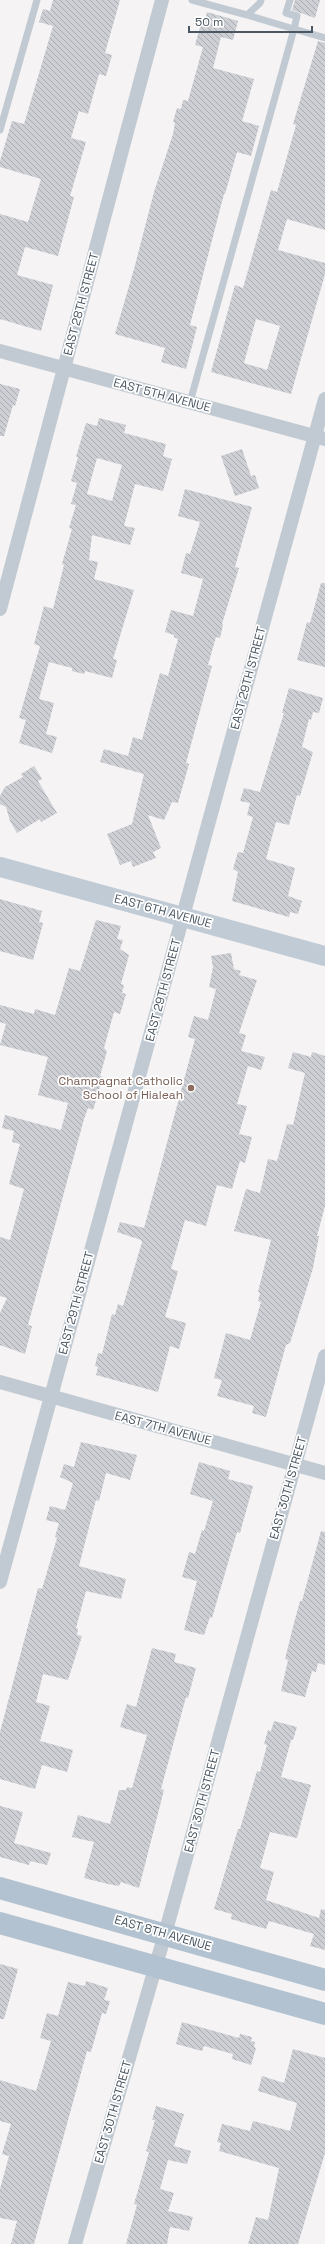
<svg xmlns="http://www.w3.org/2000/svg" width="325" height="2244" viewBox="0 0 325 2244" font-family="'Space Grotesk',sans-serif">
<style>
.building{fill:url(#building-back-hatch);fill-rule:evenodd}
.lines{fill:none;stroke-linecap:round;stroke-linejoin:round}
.lane{stroke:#c1cad2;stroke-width:7}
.street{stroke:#c1cad2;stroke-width:14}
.secondary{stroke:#c1cbd6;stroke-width:20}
.primary{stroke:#b3c2d1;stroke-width:22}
.education-dot{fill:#8d6e63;stroke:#fff;stroke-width:1.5}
.labels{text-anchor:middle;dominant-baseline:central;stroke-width:3.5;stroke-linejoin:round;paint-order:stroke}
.street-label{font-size:12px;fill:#4a5661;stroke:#fff}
.education-label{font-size:12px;fill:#785e54;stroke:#fff;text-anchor:end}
</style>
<defs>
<pattern id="building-back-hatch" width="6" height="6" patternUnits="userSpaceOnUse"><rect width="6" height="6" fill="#cdcfd5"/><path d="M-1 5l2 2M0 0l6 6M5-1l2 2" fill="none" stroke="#a8abb0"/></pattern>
</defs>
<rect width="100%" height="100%" fill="#f5f3f3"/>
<path class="building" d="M53,0H120L105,53L112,55L106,76L99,74L88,114L79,111L71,138L86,142L70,196L74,197L58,256L25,247L17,275L53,285L41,331L0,319V214L28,222L41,179L0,167V161L12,121L24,124L53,26L39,22L43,9L50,11Z
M295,0H320L315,18L292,10Z
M207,12L238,21L233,40L221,37L213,68L254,79L242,121L259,126L251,156L237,152L225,194H224L190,325L197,327L186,369L161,362L165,348L115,334L134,269L154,192L173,134L175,123L173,122L177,108L181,109L183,100L188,101L203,47L195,45L202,20L205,21Z
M318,41L325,43V230L287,219L278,250L325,263V274L291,394L211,372L235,285L243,288L271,190L277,192L296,125L293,124ZM256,319L280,326L267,370L244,363Z
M0,384L20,389L15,406L13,405L4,436H0Z
M99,418L126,425L124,433L166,444L163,456L172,459L163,491L135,484L124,526L135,528L130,545L92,535L89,560L98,562L94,579L134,590L113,659L117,660L112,678L85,671L84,674L72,671V668L49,662L39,699L54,703L46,734L57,737L52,753L19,743L26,720L19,718L40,646L34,644L44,606L53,609L64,565L62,564L72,529L69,528L76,505L71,504L77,483L71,481L78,457H76L86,423L97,426ZM97,458L122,465L112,501L87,494Z
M242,449L251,476L255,475L259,488L235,496L221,456Z
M185,489L252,507L235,567L239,568L222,624L223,625L220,638L216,637L208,665L212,666L189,752L186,763L189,764L178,803L172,802L164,820L148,815L161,848L153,852L156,858L133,867L131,861L120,865L107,834L132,824L144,774L100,762L104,749L128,756L133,737L142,740L160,673L168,676L178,639L174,637V635L165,632L171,610L193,616L203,579L181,573L186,553L190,554L200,522L178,516Z
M321,583H325V667L297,660L307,622L310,623Z
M289,688L323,698L319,713L313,712L311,720L309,719L302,747L313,752L300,796L297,795L289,825L276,822L266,859L295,868L288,896L302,901L298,914L290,912L289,917L232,901L238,872L233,869L238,852L243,853L253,817L247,815L250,803L240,801L244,788L260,792L284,713H282Z
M34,766L42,779L38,781L57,813L41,822L40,819L17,833L10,821L6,807L0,804V796L5,787L23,777L21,774Z
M0,899L42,911L39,922L43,923L33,960L0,951Z
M96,920L121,926L117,939L123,940L120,949L129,955L121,984L124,985L122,993L126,994L120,1014L114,1012L104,1048L107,1051L100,1076L103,1077L93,1110L88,1108L84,1119L28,1325L32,1326L25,1354L0,1345V1313L7,1298L0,1296V1237L10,1240L24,1189L9,1184L20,1144L12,1142L14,1131L2,1128L5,1115L61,1130L68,1103L38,1095L48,1057L0,1045L6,1024L0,1022V1005L34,1014L35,1009L55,1015L69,968L80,971Z
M231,953L234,969L241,971L239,975L257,980L239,1033L246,1035L241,1051L265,1057L261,1070L248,1066L237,1104L247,1106L239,1134L252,1137L245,1163L240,1161L232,1189L217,1185L206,1226L185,1220L171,1269L178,1271L165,1317L186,1323L179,1349L170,1346L158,1392L96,1375L98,1367L95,1366L98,1353L102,1354L112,1314L115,1315L118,1304L123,1306L142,1242L141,1240L117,1232L120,1222L144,1228L195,1039L188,1037L194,1016L208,1020L216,989L209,987L213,967L211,956Z
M293,1052L311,1057L312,1052L325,1056V1206L317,1236H319L313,1268L290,1343L286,1345L266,1417L252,1413L254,1406L217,1396L222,1380L214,1378L226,1333L250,1340L261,1302L258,1301L260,1293L258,1292L271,1240L234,1231L246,1189L260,1193L268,1159L277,1161L287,1124L293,1125L305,1073L288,1068Z
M81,1442L137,1455L130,1480L106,1473L99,1501L96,1500L79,1566L126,1579L121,1599L86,1591L76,1628L78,1629L77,1635L82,1636L68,1680L43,1674L36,1702L50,1706L40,1741L73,1750L67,1772L42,1765L35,1789L0,1779V1732L38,1588L42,1589L57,1538L55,1537L59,1523L46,1520L50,1506L65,1510L73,1483L60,1477L64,1464L74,1467Z
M199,1462L230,1471L228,1479L253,1486L240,1533L237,1532L212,1618L210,1617L204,1635L184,1630L197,1581L182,1577L189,1552L195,1554L202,1530L204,1531L213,1501L190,1494Z
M321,1531L325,1532V1665L318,1663L316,1672L312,1671L305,1697L281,1691L288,1660L285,1659L294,1623L300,1601H302Z
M152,1648L176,1654L174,1662L196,1668L188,1698L186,1697L161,1789L164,1790L139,1888L121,1882L119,1886L108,1884L84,1878L94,1842L72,1837L78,1815L110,1824L119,1790H126L127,1787L132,1788L147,1735L120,1727L127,1704L136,1707Z
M274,1721L297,1727L293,1740H291L281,1777L311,1785L297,1838L270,1832L260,1868L274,1872L266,1900L319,1918L321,1909L325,1910V1950L310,1946L314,1934L269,1921L266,1929L231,1919L232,1914L214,1909L238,1829H240L257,1771L260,1772L267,1745L264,1744L268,1730L271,1731Z
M0,1806L23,1812L14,1843L51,1853L47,1865L30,1861L29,1865L0,1857Z
M0,1964L18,1969L4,2019H0Z
M86,1981L108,1988L104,2000L110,2001L106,2014L102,2013L91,2052L87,2051L34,2244H11L17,2221L0,2218V2189L9,2156L2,2154L11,2124L0,2121V2080L36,2091L51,2041L40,2038L47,2013L58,2016L68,1982L85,1986Z
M182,2022L239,2038L240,2034L252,2037L251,2041L255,2042L254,2047L256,2048L251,2065L232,2059L233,2054L204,2046L202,2051L176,2044Z
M293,2049L325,2058V2153L298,2244H248L256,2217L268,2220L279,2168L219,2151L221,2143L217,2142L222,2124L250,2131L253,2121L290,2131L297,2103L258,2091L262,2076L284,2083Z
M156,2106L184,2114L174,2146L191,2151L187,2164L168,2160L160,2189L174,2193L168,2211L193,2217L189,2231L170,2227L167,2244H126L137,2205L134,2204L149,2152L146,2151L155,2120H152Z"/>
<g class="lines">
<path class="lane" d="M192,0L247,15L260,3L261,0
M247,15L294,29L297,16L286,13L290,0
M0,130L37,0
M190,402L294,29L325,38"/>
<path class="street" d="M0,351L325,439
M0,609L162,0
M0,1382L325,1473
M0,1582L325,399
M75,2244L165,1934L325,1356"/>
<path class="secondary" d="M0,867L325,956"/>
<path class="primary" d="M0,1888L325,1980
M0,1923L325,2014"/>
</g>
<circle class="education-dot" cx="191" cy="1088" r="4"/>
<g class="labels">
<g class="street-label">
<text transform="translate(81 304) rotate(-75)">EAST 28TH STREET</text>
<text transform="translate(162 395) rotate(15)">EAST 5TH AVENUE</text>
<text transform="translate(248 678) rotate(-75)">EAST 29TH STREET</text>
<text transform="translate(163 911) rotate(15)">EAST 6TH AVENUE</text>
<text transform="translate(163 990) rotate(-75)">EAST 29TH STREET</text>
<text transform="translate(76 1303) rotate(-75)">EAST 29TH STREET</text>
<text transform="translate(163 1428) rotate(15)">EAST 7TH AVENUE</text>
<text transform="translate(288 1488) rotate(-74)">EAST 30TH STREET</text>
<text transform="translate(202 1801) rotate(-75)">EAST 30TH STREET</text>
<text transform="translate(163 1933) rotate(16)">EAST 8TH AVENUE</text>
<text transform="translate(113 2112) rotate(-74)">EAST 30TH STREET</text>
</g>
<g class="education-label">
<text x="183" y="1081">Champagnat Catholic<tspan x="183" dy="14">School of Hialeah</tspan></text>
</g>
</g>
<path d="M189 26v6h123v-6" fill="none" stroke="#4a5661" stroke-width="2"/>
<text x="195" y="26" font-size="12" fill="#4a5661" stroke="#ffffff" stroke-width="3" paint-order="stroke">50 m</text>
</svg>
